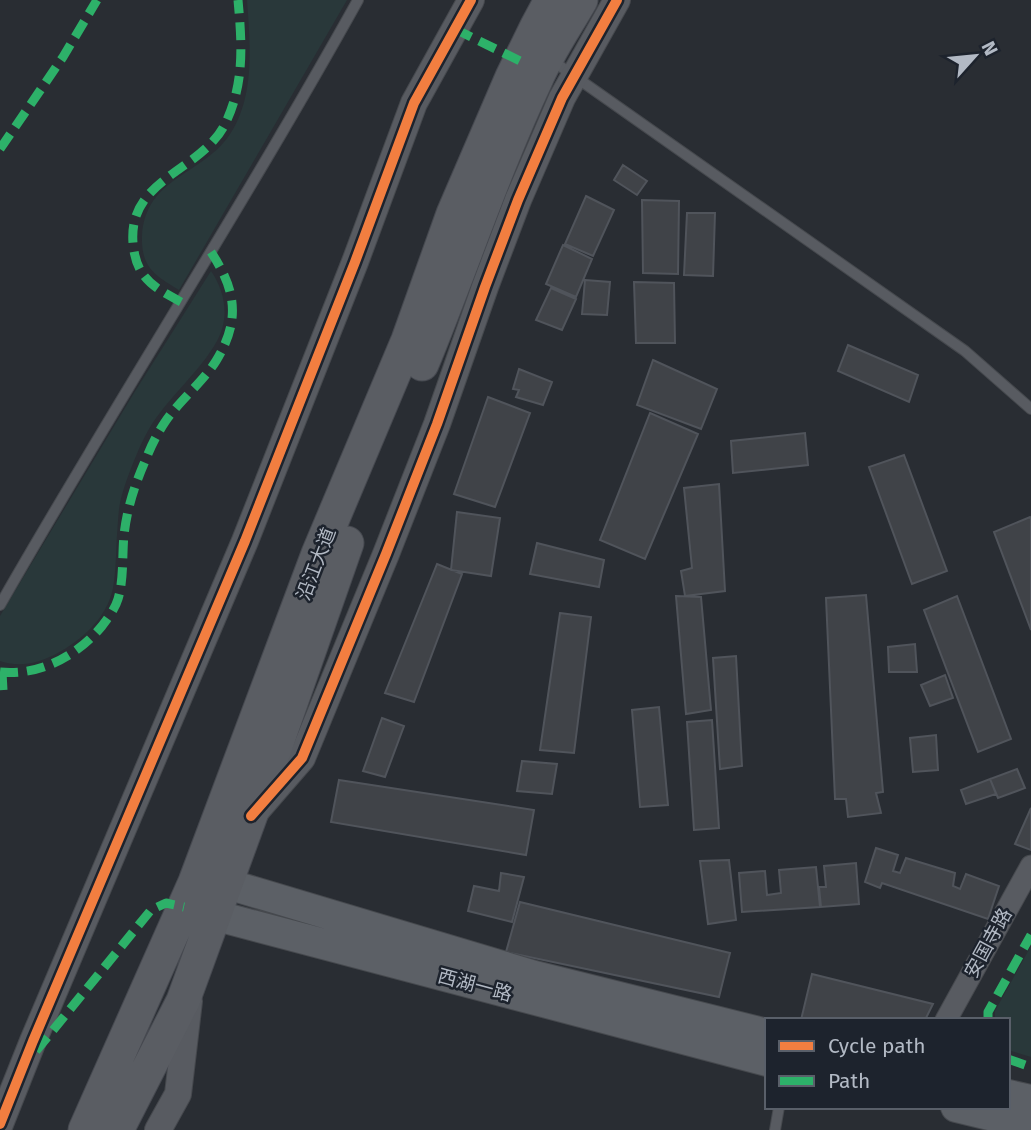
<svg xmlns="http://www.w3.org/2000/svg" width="1031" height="1130" viewBox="0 0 1031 1130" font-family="'Fira Sans','Noto Sans SC',sans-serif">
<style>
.green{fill:#29383a}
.building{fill:#404348;stroke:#50545b;stroke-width:2}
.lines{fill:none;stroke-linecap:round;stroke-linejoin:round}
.service-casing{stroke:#46494e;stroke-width:12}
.minor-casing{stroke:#46494e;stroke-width:23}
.tertiary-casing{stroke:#46494e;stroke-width:28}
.secondary-casing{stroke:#46494e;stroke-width:32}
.primary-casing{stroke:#464950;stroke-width:35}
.service{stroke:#585b61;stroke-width:10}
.minor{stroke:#585b61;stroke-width:21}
.tertiary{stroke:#585b61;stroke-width:26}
.secondary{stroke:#5c6066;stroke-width:30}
.primary{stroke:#5a5d63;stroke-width:33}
.quiet{stroke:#2db169;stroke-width:9;stroke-dasharray:18 9;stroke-linecap:butt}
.cycleway-casing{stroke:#1d232d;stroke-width:15}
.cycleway{stroke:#f27e40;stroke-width:10}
.labels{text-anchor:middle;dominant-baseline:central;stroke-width:5;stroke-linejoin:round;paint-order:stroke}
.street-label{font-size:19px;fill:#b2b9c4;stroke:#1d232d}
</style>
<rect width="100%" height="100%" fill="#292d33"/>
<path class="green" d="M247,0H347L179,290C156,276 141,268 142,237C145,175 205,176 232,131C255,93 250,42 247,0Z
M211,271C225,291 230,318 217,341C200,372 168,397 149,429C139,446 124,484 120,503C118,513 118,525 117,535C116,552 116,571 113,588C107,618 82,640 56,654C37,663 21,668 0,661V616L134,393Z
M1031,946V1057L1008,1050V1020H995V1011Z"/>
<path class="building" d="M623,165L647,181L637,195L614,180Z
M586,196L614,210L593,256L565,244Z
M642,200L679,201L678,274L643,273Z
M687,213H715L713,276L684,275Z
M563,245L592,259L576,297L546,284Z
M585,280L610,282L607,315L582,314Z
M634,282L674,283L675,343H636Z
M551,288L576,299L562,330L536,320Z
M848,345L918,375L909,402L838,371Z
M653,360L717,389L701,429L637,405Z
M519,369L552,382L543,405L516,397L519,390L513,389Z
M488,397L530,413L495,507L454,494Z
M650,413L698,434L645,559L600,540Z
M805,433L808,465L733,473L731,441Z
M904,455L947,571L912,584L869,467Z
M719,484L725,591L685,596L681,571L692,568L684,488Z
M457,512L500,518L491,576L451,570Z
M1030,517L1031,519V630L994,532Z
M537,543L604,560L599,587L530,574Z
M437,564L462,574L414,702L385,693Z
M866,595L883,792L876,793L881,813L848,817L846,799H835L826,598Z
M676,596L701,597L711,710L686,714Z
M957,596L1011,739L978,752L924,610Z
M560,613L591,617L574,753L540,750Z
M915,644L917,672H889L888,647Z
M736,656L742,766L720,769L713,658Z
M945,675L953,698L930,706L921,685Z
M659,707L668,805L640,807L632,710Z
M382,718L404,726L385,777L363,771Z
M712,720L719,828L694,830L687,722Z
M936,735L938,770L913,772L910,738Z
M522,761L557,764L552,794L517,791Z
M1017,769L1025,788L998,798L990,779Z
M990,779L996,794L966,804L961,790Z
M339,780L534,810L526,855L331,822Z
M1031,808V850L1015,844Z
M876,848L898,855L893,871L900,873L906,858L955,873L953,886L960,889L966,874L999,886L988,919L882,883L880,888L865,882Z
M729,860L736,920L708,924L700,861Z
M856,863L859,904L821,907L819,887H826L824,866Z
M816,867L820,907L742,912L739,873L765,871L767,895L781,893L779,870Z
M501,873L524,877L512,922L468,911L474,886L499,891Z
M520,902L730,953L719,997L506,952Z
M812,974L933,1004L925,1020H801Z"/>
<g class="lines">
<defs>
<path id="service" d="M550,59L965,351L1031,409
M0,605C116,402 244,205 358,0
M775,1130L779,1107"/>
<path id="minor" d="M946,1020L1031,866"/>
<path id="tertiary" d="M257,810L302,758L386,554L437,424L485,287L518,200L562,98L617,0
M0,1124L33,1041L245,541L355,262L414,103L471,0
M158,1130L178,1094L189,1001"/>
<path id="secondary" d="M204,877L535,976L767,1034
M191,909L767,1061
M1008,1095L1031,1100
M956,1107L1031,1125"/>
<path id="primary" d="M422,364C461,270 493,172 536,80C548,52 566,26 581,0
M85,1130L195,882L318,554L408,340L453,214L512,77L537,26L551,0
M117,1130L183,1001L272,757L347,543"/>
</defs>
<use href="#service" class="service-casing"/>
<use href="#minor" class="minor-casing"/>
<use href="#tertiary" class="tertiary-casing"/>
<use href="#secondary" class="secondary-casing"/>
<use href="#primary" class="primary-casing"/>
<use href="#service" class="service"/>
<use href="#minor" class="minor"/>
<use href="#tertiary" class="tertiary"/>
<use href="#secondary" class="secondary"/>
<use href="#primary" class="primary"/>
<path class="quiet" d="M455,29L520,61
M0,149L63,57L97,0
M181,302C153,287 136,278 133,243C128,179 199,172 224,126C245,85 242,44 238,0
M0,672C40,676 77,656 102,626C108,618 115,609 118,599C124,579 122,556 124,535C127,508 135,484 146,459C151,446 157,434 165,422C180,400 202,383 216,361C241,320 236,290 211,252
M2,672L3,690
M988,1020V1012L1031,935
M36,1051L151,910L166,903L184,907
M1008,1059L1031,1067"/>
<defs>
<path id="cycleway" d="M251,816L302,758L386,554L437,424L485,287L518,200L562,98L617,0
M0,1124L33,1041L245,541L355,262L414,103L471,0"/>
</defs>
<use href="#cycleway" class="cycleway-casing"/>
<use href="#cycleway" class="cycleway"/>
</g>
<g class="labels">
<g class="street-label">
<text transform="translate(316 564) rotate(-69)">沿江大道</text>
<text transform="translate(988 943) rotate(-61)">安国寺路</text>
<text transform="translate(475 985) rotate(15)">西湖一路</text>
</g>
</g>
<rect x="765" y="1018" width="245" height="91" fill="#1d232d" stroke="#595f69" stroke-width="2"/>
<rect x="779" y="1041" width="35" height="10" fill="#f27e40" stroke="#595f69" stroke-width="2"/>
<text x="828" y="1053" font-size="21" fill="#b2b9c4">Cycle path</text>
<rect x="779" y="1076" width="35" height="10" fill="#2db169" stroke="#595f69" stroke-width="2"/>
<text x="828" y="1088" font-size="21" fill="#b2b9c4">Path</text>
<g transform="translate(975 56) rotate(63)" stroke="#1d232d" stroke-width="5" paint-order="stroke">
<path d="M0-5L12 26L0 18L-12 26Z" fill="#b2b9c4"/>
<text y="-10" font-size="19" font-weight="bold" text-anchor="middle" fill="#b2b9c4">N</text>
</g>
</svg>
